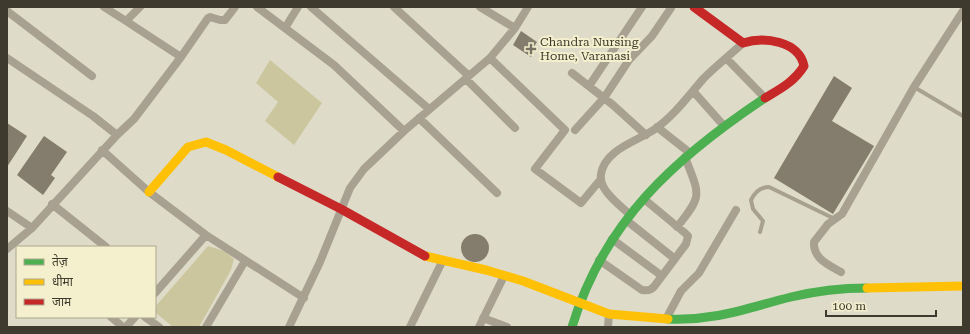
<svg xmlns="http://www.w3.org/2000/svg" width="970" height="334" viewBox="0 0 970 334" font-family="'Roboto Serif','Noto Sans Devanagari',serif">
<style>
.green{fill:#ccc69f}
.building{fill:#847c6c}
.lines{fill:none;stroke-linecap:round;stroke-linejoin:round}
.lane{stroke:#a8a191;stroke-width:4}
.street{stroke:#a8a191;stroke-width:8}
.fast{stroke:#4caf50;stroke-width:9}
.slow{stroke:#ffc107;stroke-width:9}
.jam{stroke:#c62828;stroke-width:9}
.poi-dot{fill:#767364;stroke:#f4efcd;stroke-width:1.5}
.labels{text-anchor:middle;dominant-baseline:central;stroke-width:4;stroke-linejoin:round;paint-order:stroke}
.poi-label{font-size:12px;fill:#3e3b2e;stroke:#f4efcd;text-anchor:start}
</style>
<rect width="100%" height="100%" fill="#dedbc9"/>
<path class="green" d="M270,60L322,103L294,145L265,121L278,102L256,83Z
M208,246L224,251L234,259L231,270L199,327H173L155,312V307Z"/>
<path class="building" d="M521,31L537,42L533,48L535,49L531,57L513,45Z
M834,76L852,88L832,121L874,146L833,214L774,178Z
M7,123L27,136L7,167Z
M44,136L67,152L51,175L55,178L43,195L17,175Z
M461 248a14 14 0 1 1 28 0a14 14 0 1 1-28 0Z"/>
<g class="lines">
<path class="lane" d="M914,87L963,116
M760,232L763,221L753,209L751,200C755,192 760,187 769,187L835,219"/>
<path class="street" d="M104,7L126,21
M257,7L334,65L404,131
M311,7L429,109
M394,7L469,76
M480,7L515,28
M7,11L92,76
M285,28L298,7
M181,57L208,18L210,17L220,20H225L235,7
M7,58L93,116L117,135L32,228L7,249
M490,58L565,130L535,169L581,203L601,179
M727,59L765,98
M572,73L613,105L646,135
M466,79L515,128
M589,86L642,7
M693,91L724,126
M419,118L497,193
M657,127L690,153
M575,130L604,98L629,60L652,36L671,8
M117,135L134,119L181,57L126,21L140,7
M102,150L149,192L206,235L304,298
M52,204L106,247
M7,211L32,228
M630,215C620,205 598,190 601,174C605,149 638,141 655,129C674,116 689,95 704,78C716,66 730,55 743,43
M626,220L675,259
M677,227C704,194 699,195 685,157
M612,239L662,276
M599,260L642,290C649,291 652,290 656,284L686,244L688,236L685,233L644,199
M841,272C829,265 813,259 814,242L828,224L842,214L914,87L963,11
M155,293L206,235
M111,317L123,327
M145,317L159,327
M483,318L507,327
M666,319L681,291L699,273L736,210
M126,327L135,317
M206,327L245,261
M289,327L320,262L350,188L364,169L404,131L490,58L515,28L528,7
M410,327L442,262
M479,327L504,276
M608,327L609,314"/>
<path class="fast" d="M668,319C716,321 747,308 791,297C816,291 842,288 867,288
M572,327C604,221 675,158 765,98"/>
<path class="slow" d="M149,192L188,147L206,142L226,150L278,177
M425,256L486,270L523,281L609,314L668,319
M867,288L963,286"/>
<path class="jam" d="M694,7L743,43C764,36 799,41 804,66C794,82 780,89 765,98
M278,177L341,209L425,256"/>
</g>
<path class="poi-dot" d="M529 43h4v4h4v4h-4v4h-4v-4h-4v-4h4z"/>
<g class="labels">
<g class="poi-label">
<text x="540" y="42">Chandra Nursing<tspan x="540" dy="14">Home, Varanasi</tspan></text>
</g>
</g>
<rect width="970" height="334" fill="none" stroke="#3e3b2e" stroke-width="16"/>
<rect x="16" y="246" width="140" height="72" fill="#f4efcd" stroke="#aba78d"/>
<rect x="24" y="259" width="20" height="6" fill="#4caf50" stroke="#aba78d"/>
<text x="52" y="266" font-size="12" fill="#3e3b2e">तेज़</text>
<rect x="24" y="279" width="20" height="6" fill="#ffc107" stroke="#aba78d"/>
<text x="52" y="286" font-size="12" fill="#3e3b2e">धीमा</text>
<rect x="24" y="299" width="20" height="6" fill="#c62828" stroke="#aba78d"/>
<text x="52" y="306" font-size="12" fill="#3e3b2e">जाम</text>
<path d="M826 310v6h110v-6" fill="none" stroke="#3e3b2e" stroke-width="2"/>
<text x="832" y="310" font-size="12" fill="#3e3b2e" stroke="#f4efcd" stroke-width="3" paint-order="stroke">100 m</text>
</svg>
